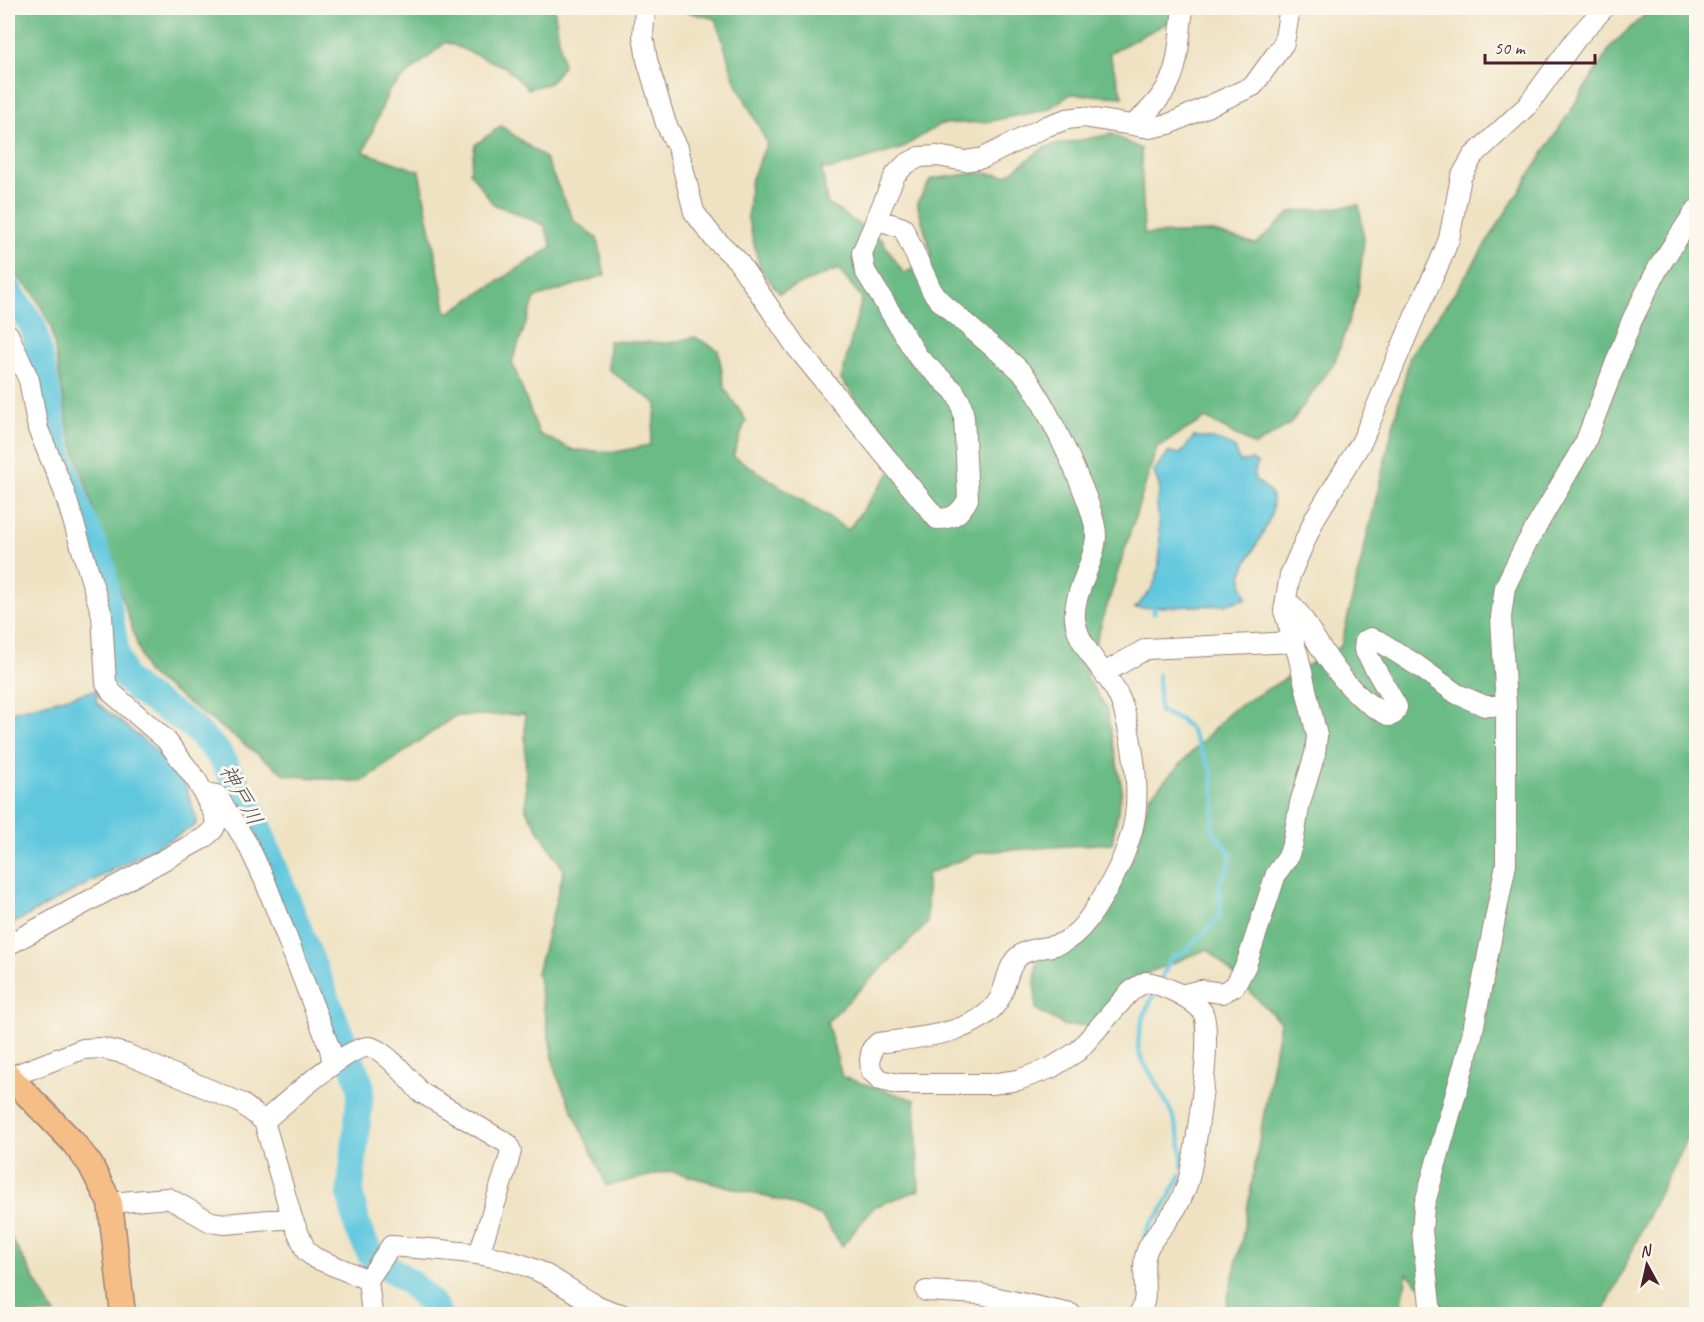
<svg xmlns="http://www.w3.org/2000/svg" width="1704" height="1322" viewBox="0 0 1704 1322" font-family="Caveat,'Klee One',sans-serif">
<style>
.forest{fill:#6bbb86;stroke:#5a6d58;stroke-width:1.5}
.water{fill:#61c8de;stroke:#567484;stroke-width:1.5}
.lines{fill:none;stroke-linecap:round;stroke-linejoin:round}
.stream{stroke:#61c8de;stroke-width:4.5}
.river{stroke:#61c8de;stroke-width:27}
.minor-casing{stroke:#9c8076;stroke-width:22}
.major-casing{stroke:#9c8076;stroke-width:27}
.minor{stroke:#fff;stroke-width:20}
.major{stroke:#f6be87;stroke-width:24}
.labels{text-anchor:middle;dominant-baseline:central;stroke-width:6;stroke-linejoin:round;paint-order:stroke}
.water-label{font-size:22px;font-style:italic;fill:#515261;stroke:#fbf7ec}
</style>
<rect width="100%" height="100%" fill="#fbf7ec"/>
<filter id="ink" filterUnits="userSpaceOnUse"><feTurbulence type="fractalNoise" baseFrequency=".0167" numOctaves="2"/><feDisplacementMap in="SourceGraphic" scale="12" xChannelSelector="R" yChannelSelector="G"/><feConvolveMatrix kernelMatrix="1 2 1 2 8 2 1 2 1" color-interpolation-filters="sRGB"/></filter>
<filter id="wash" filterUnits="userSpaceOnUse"><feTurbulence type="fractalNoise" baseFrequency=".008" numOctaves="4" result="noise"/><feDisplacementMap in="SourceGraphic" scale="24" xChannelSelector="R" yChannelSelector="G"/><feGaussianBlur stdDeviation="1.35" result="paint"/><feColorMatrix in="noise" values="0 0 0 0 0 0 0 0 0 0 0 0 0 0 0 0 0 1.4 0 .05"/><feComposite in="paint" operator="in"/></filter>
<g filter="url(#wash)">
<rect width="100%" height="100%" fill="#efe2c2"/>
<path class="forest" d="M8,8H554L563,66L550,83L528,89L505,67L446,42L389,90L364,152L419,171L447,314L552,247L544,225L493,204L470,172L475,145L501,126L545,158L574,221L597,238L605,275L535,298L512,362L539,434L573,450L616,452L650,445L657,404L608,369L609,341L669,343L695,337L718,350L725,389L746,420L733,456L848,530L901,458L841,379L862,298L838,269L779,293L760,269L748,219L750,183L767,143L734,78L716,19L672,8H1196L1109,53L1123,97L1071,94L1047,110L985,122L941,124L900,149L829,170L822,167L827,203L882,240L904,274L932,256L917,203L931,179L977,173L1007,175L1045,147L1112,134L1141,149L1144,234L1214,232L1256,244L1291,212L1359,205L1364,239L1358,293L1335,362L1290,424L1255,446L1206,418L1157,447L1085,676L1106,707L1122,789L1112,843L980,852L927,874V924L827,1022L842,1077L915,1100L919,1190L874,1207L842,1246L822,1217L789,1203L670,1171L607,1186L556,1074L537,973L564,870L526,810L525,714L455,716L362,782L286,775L146,672L69,432L51,326L33,292L8,268Z
M1652,8H1696V1121L1646,1220L1603,1314H1452L1407,1274L1400,1314H1224L1242,1239L1280,1022L1208,949L1140,976L1089,1025L1065,1026L1036,1009L1035,983L1037,959L1084,940L1135,853L1149,797L1232,710L1341,646L1410,355L1456,291L1612,45Z
M8,1233L55,1314H8Z"/>
<path class="water" d="M1194,437C1203,437 1228,441 1234,448C1237,451 1238,458 1240,462L1252,460L1257,463L1254,476L1256,481C1259,483 1264,486 1267,489C1288,509 1245,555 1242,575C1241,583 1244,591 1247,598L1224,605L1135,608C1141,601 1149,594 1153,586C1165,561 1158,527 1157,500C1163,487 1157,483 1154,471L1169,452L1180,454C1186,449 1188,442 1194,437Z
M96,690L98,697L95,698L97,703L154,749L185,785L197,820L195,826L8,926V713Z"/>
<g class="lines">
<path class="stream" d="M1154,603V613
M1158,675L1160,712L1181,720L1191,730L1211,770L1215,800L1212,830L1231,854L1229,865L1219,885L1221,913L1214,923L1184,952L1171,958L1160,981
M1157,988C1148,1006 1138,1025 1138,1046C1139,1060 1148,1068 1154,1079C1169,1106 1184,1134 1182,1167
M1144,1237L1150,1225L1162,1211L1181,1175"/>
<path class="river" d="M8,289L33,326L46,384L55,440L76,502L102,565L116,652L123,676L137,690L191,725L219,754L251,809L361,1086L350,1194L358,1229L371,1255L408,1281L434,1306L438,1314"/>
</g>
</g>
<g filter="url(#ink)">
<g class="lines">
<defs>
<path id="minor" d="M645,8L643,35L647,60L666,124L678,148L694,212L713,237L737,260L797,348L937,519C953,519 960,514 968,499L964,417L961,403L954,391L918,357L865,271L862,253L895,175L906,164L920,157L937,156L965,161L983,158L1047,126L1067,119L1083,117L1150,128L1169,124L1253,86L1284,43L1290,8
M1134,124C1181,84 1176,64 1183,8
M876,219L903,228L932,291L939,300C957,316 975,332 994,348C1005,357 1017,366 1026,377C1044,400 1097,509 1096,536C1095,565 1069,597 1076,625C1082,651 1106,671 1118,695C1125,709 1128,726 1131,742C1142,801 1138,833 1109,886C1100,901 1091,918 1079,930C1074,935 1066,942 1059,944C1046,949 1029,947 1018,957C1006,968 1007,988 998,1001C977,1035 914,1038 878,1043L872,1049L870,1060L871,1071L881,1080L898,1084H991L1018,1080L1051,1068L1078,1051L1128,994L1135,988L1146,982C1162,984 1192,998 1202,1011C1215,1028 1195,1152 1189,1178C1187,1186 1183,1195 1179,1203C1171,1219 1156,1232 1148,1248C1138,1269 1152,1295 1139,1314
M8,334L29,380L38,429L64,491L102,615L106,683L112,693L166,740L197,781L214,814L216,824L213,830L204,838L8,945
M1286,600C1299,610 1305,623 1314,637C1333,668 1355,701 1390,716L1394,714L1397,707L1364,649L1365,641L1371,638L1379,641L1418,666L1457,694L1485,706H1506
M1104,673L1146,649L1294,642
M211,794L217,795L248,845L265,881L330,1049L333,1064
M1181,995L1201,990L1222,993L1235,986L1246,965L1276,874L1288,857L1293,842L1300,803L1315,754L1317,736L1298,655L1284,611L1290,575L1315,518L1362,441L1416,313L1439,264L1449,239L1461,177L1473,156L1528,105L1576,39L1604,8
M10,1077L83,1049L101,1048L126,1054L241,1103L264,1121L292,1218L306,1251L315,1258L368,1280L372,1314
M264,1121C284,1105 346,1046 369,1047C383,1048 411,1080 420,1092L508,1144L511,1151L507,1166L479,1254
M110,1203L168,1198L211,1222L225,1224L292,1218
M368,1280L391,1246C439,1250 491,1251 536,1270C566,1283 587,1306 621,1314
M926,1291L980,1294L1071,1314
M1431,1314L1422,1231L1424,1206L1471,1040L1506,864V706L1501,617L1505,587L1525,546L1585,443L1632,320L1658,268L1696,210"/>
<path id="major" d="M8,1075L72,1141L90,1164L110,1203L123,1314"/>
</defs>
<use href="#minor" class="minor-casing"/>
<use href="#major" class="major-casing"/>
<use href="#minor" class="minor"/>
<use href="#major" class="major"/>
</g>
</g>
<g class="labels">
<g class="water-label">
<text transform="translate(241 795) rotate(62)">神戸川</text>
</g>
</g>
<rect width="1704" height="1322" fill="none" stroke="#fbf7ec" stroke-width="30"/>
<g transform="translate(1647 1265) rotate(352)" stroke="#fbf7ec" stroke-width="4.5" paint-order="stroke">
<path d="M0-4.5L10 22L0 15L-10 22Z" fill="#4a1f2b"/>
<text y="-9" font-size="16" font-weight="bold" text-anchor="middle" fill="#4a1f2b">N</text>
</g>
<path d="M1485 54v9h110v-9" fill="none" stroke="#4a1f2b" stroke-width="3"/>
<text x="1494" y="54" font-size="18" fill="#4a1f2b" stroke="#fbf7ec" stroke-width="4.5" paint-order="stroke">50 m</text>
</svg>
